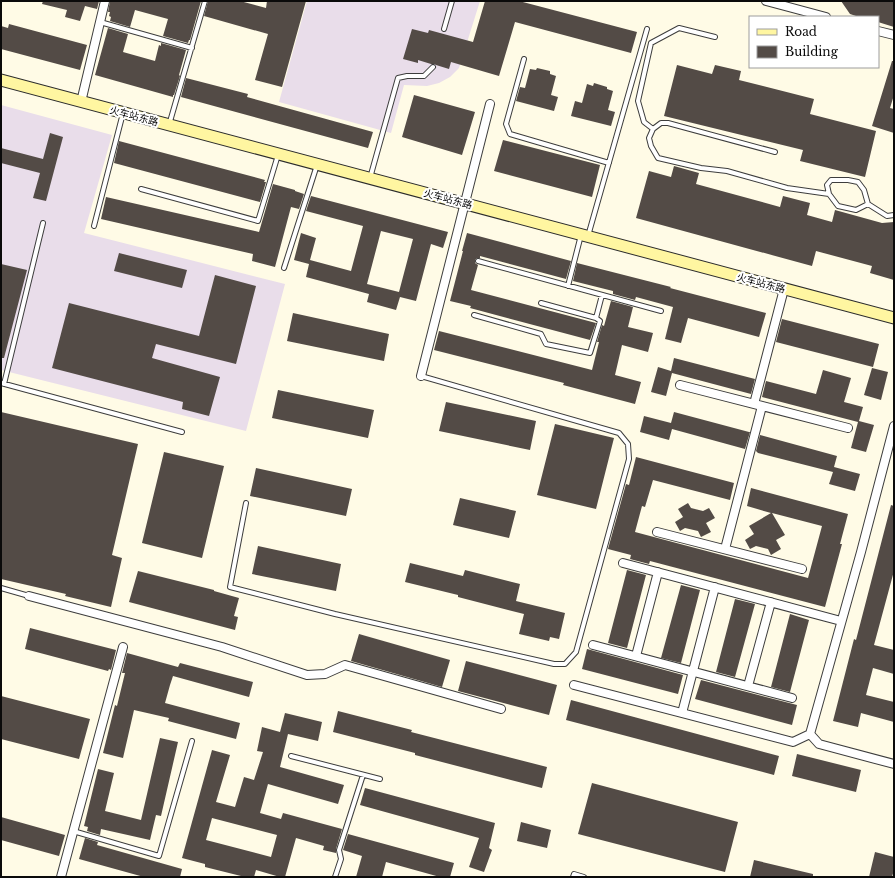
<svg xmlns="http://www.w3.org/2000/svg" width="895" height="878" viewBox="0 0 895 878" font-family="'Libre Baskerville','Noto Sans SC',serif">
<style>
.industrial{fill:#e9ddea}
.building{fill:#534b46;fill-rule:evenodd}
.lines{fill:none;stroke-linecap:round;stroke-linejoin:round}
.service-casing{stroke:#3d3d3d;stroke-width:6}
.minor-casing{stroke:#3d3d3d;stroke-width:10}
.secondary-casing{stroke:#2c2c2c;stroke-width:13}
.service{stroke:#fff;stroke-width:4}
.minor{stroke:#fff;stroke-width:8}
.secondary{stroke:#fff6a1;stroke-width:11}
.labels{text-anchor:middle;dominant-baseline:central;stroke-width:4;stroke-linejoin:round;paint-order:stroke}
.street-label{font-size:10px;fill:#0a0a0a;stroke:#fff}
</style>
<rect width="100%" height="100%" fill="#fffbe6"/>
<path class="industrial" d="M307,1H480L459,68L450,77L439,83L427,86L404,85L391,133L279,102Z
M1,105L112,135L84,233L285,284L246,431L1,370Z"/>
<path class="building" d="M43,1H99L97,9L85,6L80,21L65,17L67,10L42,4Z
M110,1H201L190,40H189L188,43L163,36L168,19L135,10L130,27L110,21L111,17L109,16L110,12H108Z
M208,1H240L266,8L267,1H306L282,87L255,80L268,34L204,16Z
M485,1H519L637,32L631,53L515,22L499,76L451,62L449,69L436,65L434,64H431L418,60V63L403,59L412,29L428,33L429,30L473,42Z
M841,1H894V27L878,22V17H859L850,14Z
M9,24L87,45L80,70L1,49V26L8,28Z
M108,28L128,34L123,52L155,61L159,45L161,46V43L186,50L179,75L180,76L174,95H173V97L95,75Z
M892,61H894V95L890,108L894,109V133L872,126Z
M677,65L712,74L715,65L741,71L739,80L814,99L810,114L876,131L865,177L800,161L803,150L664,116Z
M537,68L550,71V74L556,76L551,95L558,97L554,111L516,101L520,87L525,88L530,69L536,70Z
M186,78L248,94L247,97L373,132L368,148L181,97Z
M594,83L607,87V89L613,91L608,110L615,112L611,126L571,116L575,101L582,103L587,84L593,86Z
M414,95L475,112L462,155L402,137Z
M50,133L63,137L46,201L33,198L40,173L1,163V148L43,159Z
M503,140L600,165L592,197L494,171Z
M119,141L265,180L264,182H266L260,202L114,163Z
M674,166L699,173L696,184L780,207L783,196L810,203L807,215L832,222L835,210L882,223L894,222V280L870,273L872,266L816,251L812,266L636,218L649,171L671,177Z
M273,184L295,190V191L304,194L299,209L291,207L275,267L252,261L253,254L101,219L106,197L259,232Z
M311,196L448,232L443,248L431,244L416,301L400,297L396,310L367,302L369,294L306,277L309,264L294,260L301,233L316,238L310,260L351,271L363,226L306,211ZM381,231L413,239L399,292L367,284Z
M467,233L571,261L566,279L480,256V258H477L475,260V263L478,265L471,290L596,323L590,340L470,308L471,306L450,301L463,251H462Z
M119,253L187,270L182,288L114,271Z
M577,263L671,287L670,288L766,313L759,337L688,318L681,343L665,339L673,307L636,297L635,300L613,294V291L573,281Z
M1,264L27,270L4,358H1Z
M215,275L256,286L236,364L156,344L152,358L220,377L209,416L182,409L183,402L52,368L69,303L199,336Z
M611,301L633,307L628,327L653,333L648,352L622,345L615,375L641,382L635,404L563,385L564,383L434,350L439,331L592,370L599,342H597L602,325L604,326Z
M293,313L389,334L384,361L287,341Z
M782,319L879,344L873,367L776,342Z
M674,358L755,379L751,394L672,373L666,396L651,392L658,367L671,371Z
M872,368L888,372L881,400L864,395Z
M823,370L851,378L844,402L863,407L859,421L874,425L866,452L851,448L858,422L762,397L766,381L816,394Z
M278,390L374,410L368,438L272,418Z
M446,402L536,421L530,450L439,431Z
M1,412L138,444L112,555L122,558L111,607L65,596L66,594L1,579Z
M674,412L749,432H750L745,449L672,429L669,440L640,432L644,416L671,423Z
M555,424L614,438L596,509L537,495Z
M760,435L837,456L834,467L860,474L855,491L829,484L833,472L758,453L756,451Z
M164,452L224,466L202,558L142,543Z
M636,457L734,483L730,500L653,480L645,507L642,506L635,532L808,578L822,526L772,513L785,535L776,540L781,549L771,555L768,549L756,546L750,549L745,540L754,534L749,526L771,513L747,506L751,488L848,514L840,544H842L825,607L650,561L649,564L630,559L631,555L608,549L626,484L629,485Z
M256,468L352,489L346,516L250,496Z
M460,498L516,511L509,538L453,525Z
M688,503L691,508L703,511L709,508L715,518L706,523L711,532L701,537L698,531L685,528L680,531L675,522L683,517L678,509Z
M891,505L894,506V571L874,645L894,650V674L873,668L866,695L894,702V722L861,713L858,727L833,721L854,639L856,640Z
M258,546L341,564L336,591L252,574Z
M410,563L463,576L465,570L520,584L516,601L565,613L559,639L550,637L549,641L519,634L524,614L458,597V595L405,582Z
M627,570L646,575L627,648L608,643Z
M138,571L214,590V591L239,598L234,616L238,617L235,630L129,602Z
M681,585L700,590L681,663L661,658Z
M735,599L755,604L735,677L716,672Z
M790,614L809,620L790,692L771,687Z
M30,628L116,650L111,670L109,669L108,671L25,649Z
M359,634L450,660L442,687L351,661Z
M587,649L683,675L678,694L582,669Z
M127,653L178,667L180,663L253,682L249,697L173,676L170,685L165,703L240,723L236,739L168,721L169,718L134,710L123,758L103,753L115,705L117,706L125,673H122Z
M466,661L557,685L549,715L458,691Z
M701,680L797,705L792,725L695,699Z
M1,696L90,719L79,759L1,739Z
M571,700L779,756L774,775L566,720Z
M338,711L412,730L411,732L547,767L542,788L415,755V753L333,732Z
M285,713L322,722L318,741L288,734L280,767L344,785L338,804L268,784L260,813L281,819L283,813L342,829L336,849V853L323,850L324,846L296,838L285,877H280L256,870L254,877H245L205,867V864L182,858L212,750L230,755L216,802L235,807L244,777L254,780L263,752L257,751L262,727L280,732ZM212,818L277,835L271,857L206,840Z
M160,738L178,742L161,816L156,815L150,840L101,829L100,835L87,831L88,827L84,826L98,769L114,773L105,811L141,820Z
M797,754L861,770L856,792L792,776Z
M592,783L738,822L725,872L578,834Z
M365,788L495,823L489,848L492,850L484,872L469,867L479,838L360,805Z
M1,817L65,835L59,856L1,840Z
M521,822L551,830L547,848L517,841Z
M348,834L454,863L450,877H440L386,862L382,877H356L362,856L343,850Z
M85,838L98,842L97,845L182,869L180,877H144L79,859Z
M875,852L894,857V870L892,877H869Z
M754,860L813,874V877H750Z"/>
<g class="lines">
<defs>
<path id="service" d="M100,22L192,48
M444,29L452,1
M524,59L506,124L510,134L609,163
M169,125L205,1
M653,129L644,122L638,101L651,43L679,28L715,37
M775,152L668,123H661L653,129L649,138L651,146L658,158L701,168L727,171L787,188L829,194
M370,178L398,78L407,76H424L433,67
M141,189L258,221L278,155
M868,204L856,210L838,206L829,194L827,185L831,180H848L858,182L864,190L868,204L887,216L894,215
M94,226L123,113
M588,236L647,29
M478,261L661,311
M284,268L317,165
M568,286L581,235
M474,315L541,334L546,344L590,353L600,321L596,318L541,303
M596,318L602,295
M1,383L182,432
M4,384L43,223
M246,503L230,587L335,614L554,664H565L576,652L629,459L628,444L619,433L421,376
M1,588L29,596
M291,756L380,779
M73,831L159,856L192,741
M335,877L341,859L339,850L363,775
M573,877L574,874L584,877"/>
<path id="minor" d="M766,1L826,17
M878,31L894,35
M81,102L105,1
M421,376L490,104
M680,385L848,428
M754,404L784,289
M657,532L802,569
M725,549L762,406
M623,563L841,621
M29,596L222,647L307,675L325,674L345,665L501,709
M593,645L792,698
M636,656L658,572
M574,685L793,742L810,734L861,552L894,426
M748,686L771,602
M682,713L715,587
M810,734L819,744L894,764
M61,877L123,647"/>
<path id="secondary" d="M1,80L894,318"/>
</defs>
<use href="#service" class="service-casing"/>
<use href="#minor" class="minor-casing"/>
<use href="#secondary" class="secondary-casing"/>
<use href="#service" class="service"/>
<use href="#minor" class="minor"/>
<use href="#secondary" class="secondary"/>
</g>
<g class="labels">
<g class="street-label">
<text transform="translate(134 116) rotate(15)">火车站东路</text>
<text transform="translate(448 199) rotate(15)">火车站东路</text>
<text transform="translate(761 283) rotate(15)">火车站东路</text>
</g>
</g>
<rect width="895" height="878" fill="none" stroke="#0a0a0a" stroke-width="4"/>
<rect x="749" y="16" width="130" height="52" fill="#ffffff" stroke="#9d9d9d"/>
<rect x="757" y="29" width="20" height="6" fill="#fff6a1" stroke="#9d9d9d"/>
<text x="785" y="36" font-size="12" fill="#0a0a0a">Road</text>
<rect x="757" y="46" width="20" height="12" fill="#534b46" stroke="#9d9d9d"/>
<text x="785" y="56" font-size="12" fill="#0a0a0a">Building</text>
</svg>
